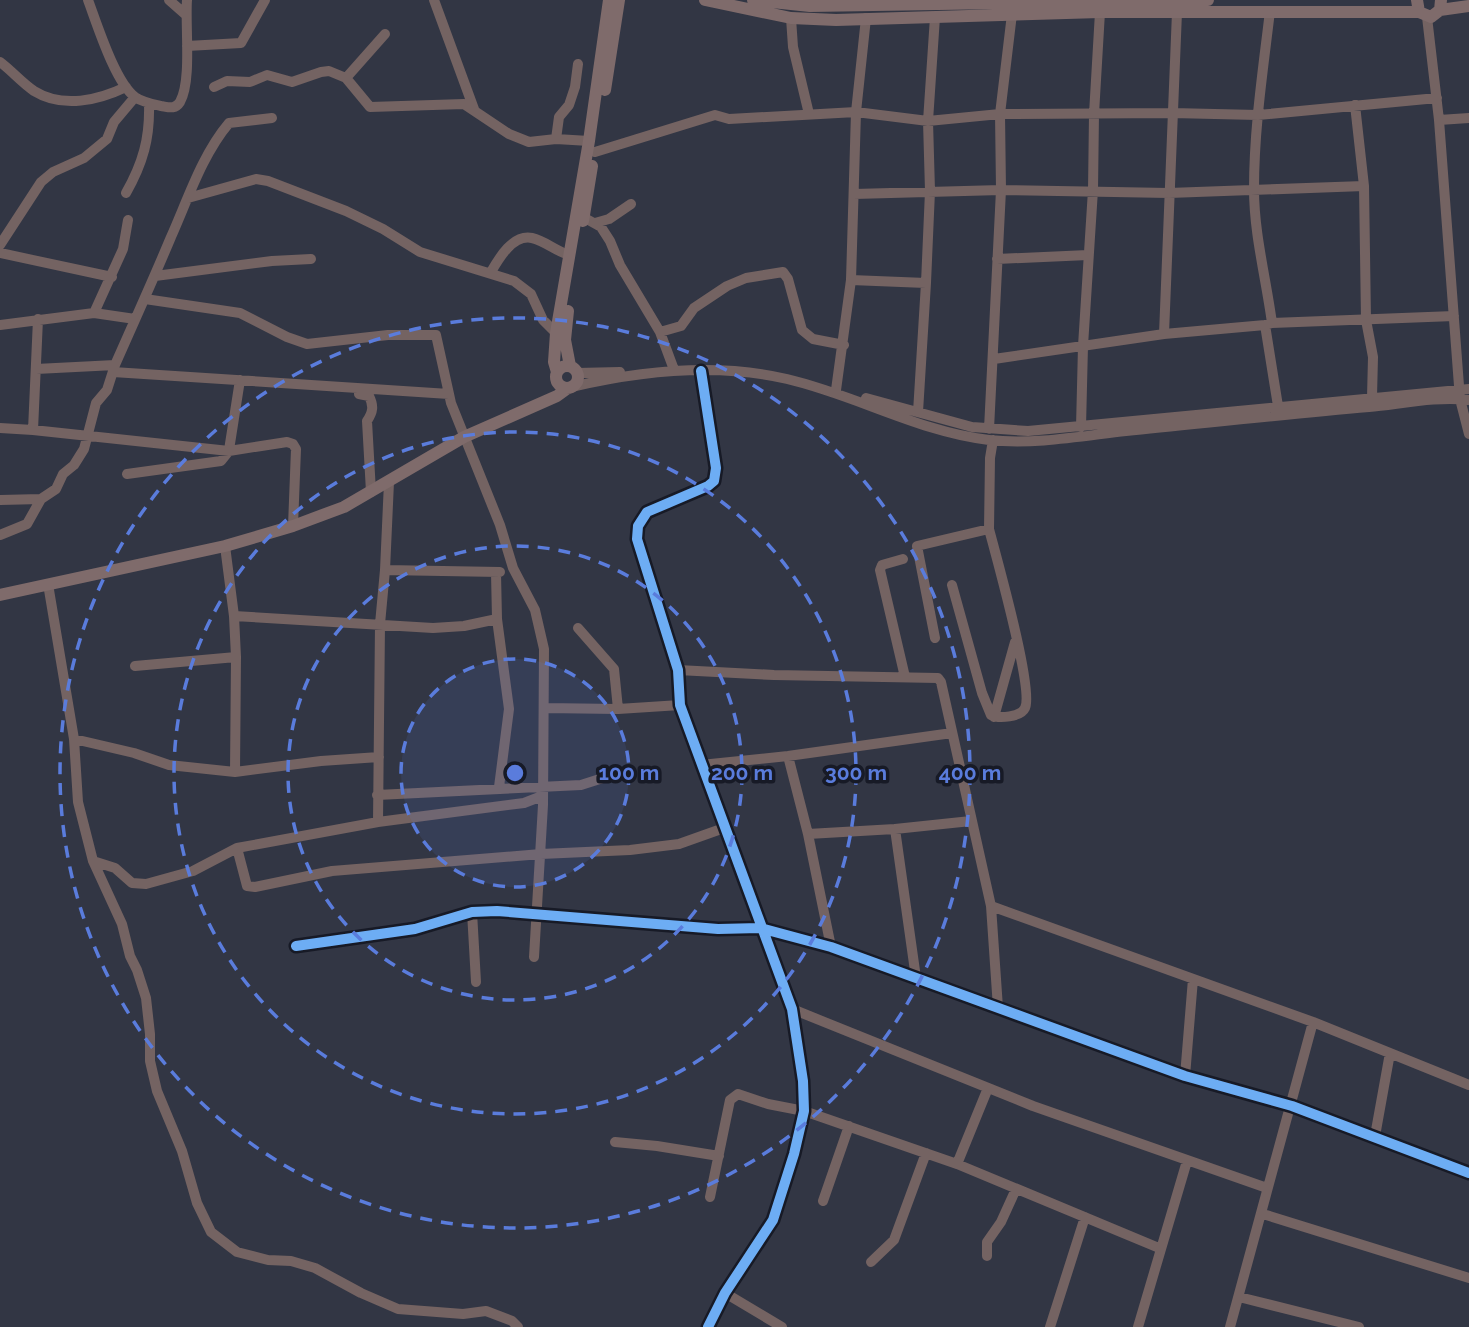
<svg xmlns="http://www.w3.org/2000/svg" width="1469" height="1327" viewBox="0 0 1469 1327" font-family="Raleway,sans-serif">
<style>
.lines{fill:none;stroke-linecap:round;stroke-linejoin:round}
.minor{stroke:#746362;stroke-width:10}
.major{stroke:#7f6b6b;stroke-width:12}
.cycleway-casing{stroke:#171a26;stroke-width:15}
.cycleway{stroke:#6dadf4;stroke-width:10}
.ring{fill:none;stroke:#5a7cdc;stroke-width:3.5;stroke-dasharray:12 9}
.centre{fill:#5a7cdc;stroke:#171a26;stroke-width:3.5}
.ring-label{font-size:21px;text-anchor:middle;font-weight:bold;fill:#5a7cdc;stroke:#171a26;stroke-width:7;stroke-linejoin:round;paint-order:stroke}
</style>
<rect width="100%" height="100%" fill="#323644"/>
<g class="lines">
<path class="minor" d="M88,0C97,24 115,82 135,97C142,102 152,104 161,106C168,107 175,110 180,102C192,81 185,26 187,0
M169,0L186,15
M434,0L474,109
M1270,11C1263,70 1254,129 1254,189C1254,234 1266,278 1272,323
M1427,17L1439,120L1460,399L1469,434
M791,18L793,47L809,114
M187,46L241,43L265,0
M0,62C12,71 22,83 34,91C63,109 99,100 126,87
M346,78L385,34
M214,87L227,81L250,82L267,75L292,82L321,72L329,71L346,78L370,107L464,104L509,134L529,142L556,139L589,141
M1355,105L1364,186L1366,320L1373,357L1372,397
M1439,120L1469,118
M556,139L559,117L569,105L575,87L578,64
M595,152L715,115L729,119L856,112L928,121L1000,114L1172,113L1258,115L1437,98
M126,193C143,163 150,138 149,104
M854,194L1001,190L1169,193L1364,186
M188,198L256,179L268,181L346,211L383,229L420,252L514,281L531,294L543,320L556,333
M583,217L601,227L610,241L620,265L660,332L673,367
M595,223L609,219L631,204
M0,245L41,182L53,172L84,158L107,139L114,122L135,97
M0,253L112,277
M997,259L1088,255
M491,272C499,258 513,234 532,238C545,241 556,251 569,255
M155,276L272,261L311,259
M851,280L926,283
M145,299L240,313L287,337L307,344L388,335H436L451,403L500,525L513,568L535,610L544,649L543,805L534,957
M94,313L123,249L128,220
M0,325L94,313L135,319
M1265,325L1278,406
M660,332L681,326L694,308L727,286L746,278L783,272L788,279L802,330L813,339L844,345
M1164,334L1177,12
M994,359L1164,334L1265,325L1272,323L1454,316
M36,369L115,365
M701,371L716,468L714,481L708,486L647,512L638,526L637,539L678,670L680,705L792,1009L803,1081L804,1111L794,1154L773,1220L725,1293L708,1327
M113,372L449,394
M577,373L620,372
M572,387C640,371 718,363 787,379C856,395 919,432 989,440C1034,445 1082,436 1126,431C1207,423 1288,414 1369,407C1401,404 1437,396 1469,400
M836,390L851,280L856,112L866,18
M359,394L369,396C374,406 373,412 367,421L371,492
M866,398L972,427L1028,431L1469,389
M918,412L926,283L930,191L928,121L935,17
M1081,427L1083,346L1093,190L1094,114L1100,12
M0,428L33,430L229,451L287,442L293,444L296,449L293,526
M989,429L1001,190L1000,114L1012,14
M33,430L38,319
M229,450L240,380
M127,474L221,461L229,451
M0,500L41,499
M0,535L27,524L41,499L56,489L63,474L74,465L84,449L96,403L107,390L115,365C134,322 153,280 171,237C188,199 202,155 229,123L272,118
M225,546L234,616L236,657L235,772
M903,559L882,565L880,570L905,677
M385,570L500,572
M496,573L497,619L509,709L499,787
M48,584L74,739L78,802L93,861L122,924L130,956L137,970L146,998L150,1034V1061L157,1091L182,1151L197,1203L211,1232L237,1252L268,1260L291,1261L315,1268L361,1293L398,1309L463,1314L486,1311L512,1321L518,1327
M952,585L982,693L991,715C999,719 1021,717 1025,708C1034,690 996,556 989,529
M234,616L433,628L464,626L497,619
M578,628L614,669L618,709
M935,638L917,546L989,529L990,458L993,440
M135,666L236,657
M678,670L774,675L938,678L941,682L991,906L998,1008
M544,708L618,709L680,705
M994,717L1015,642
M74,739L134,753L169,765L235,772L321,761L379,757
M788,756L808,834L831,947
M701,765L788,756L952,733
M377,795L581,785L606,777
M378,822L380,624L385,570L389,482
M895,829L916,978
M808,834L895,829L971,821
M237,848L247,886L255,887L332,871L541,854L630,850L679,844L724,828
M93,861L115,868L132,883L146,884L193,871L237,848L378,822L524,803L542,796
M991,906L1313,1022L1469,1085
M472,912L476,982
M296,946L415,929L472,912L497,911L718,929L760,928L831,947L1185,1076L1292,1106L1469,1173
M792,1009L1033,1106L1267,1188
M1185,1076L1193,979
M1375,1136L1390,1053
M615,1142L657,1146L719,1156
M957,1164L988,1088
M710,1197L730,1100L738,1094L768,1104L804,1111L957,1164L1159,1248
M823,1201L849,1126
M1263,1214L1469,1278
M987,1256V1242L1001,1222L1016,1189
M871,1262L894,1240L926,1153
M725,1293L782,1327
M1239,1297L1359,1327
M1050,1327L1085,1217
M1138,1327L1187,1161
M1230,1327L1313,1022"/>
<path class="major" d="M705,0L791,18L836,20L1100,12H1419
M753,0L810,6L1208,0
M1417,0L1419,12L1431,17L1440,10L1441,0
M1440,10L1469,6
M605,90L619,0
M583,221L592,166
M568,311L565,340L570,366
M556 377a11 11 0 1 1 22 0a11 11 0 1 1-22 0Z
M557,372L554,362L556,333L589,141L609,0
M0,595L225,546L293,526L344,507L464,437L557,396L568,388"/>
<defs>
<path id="cycleway" d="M701,371L716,468L714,481L708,486L647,512L638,526L637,539L678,670L680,705L792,1009L803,1081L804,1111L794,1154L773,1220L725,1293L708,1327
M296,946L415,929L472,912L497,911L718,929L760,928L831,947L1185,1076L1292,1106L1469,1173"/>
</defs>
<use href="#cycleway" class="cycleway-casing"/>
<use href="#cycleway" class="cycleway"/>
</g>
<circle cx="515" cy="773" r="114" fill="#5a7cdc" fill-opacity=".12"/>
<g class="ring">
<circle cx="515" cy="773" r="114"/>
<circle cx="515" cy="773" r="227"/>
<circle cx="515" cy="773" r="341"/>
<circle cx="515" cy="773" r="455"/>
</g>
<circle cx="515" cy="773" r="10" class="centre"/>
<g class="ring-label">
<text x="629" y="780">100 m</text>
<text x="742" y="780">200 m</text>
<text x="856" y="780">300 m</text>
<text x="970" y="780">400 m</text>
</g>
</svg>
